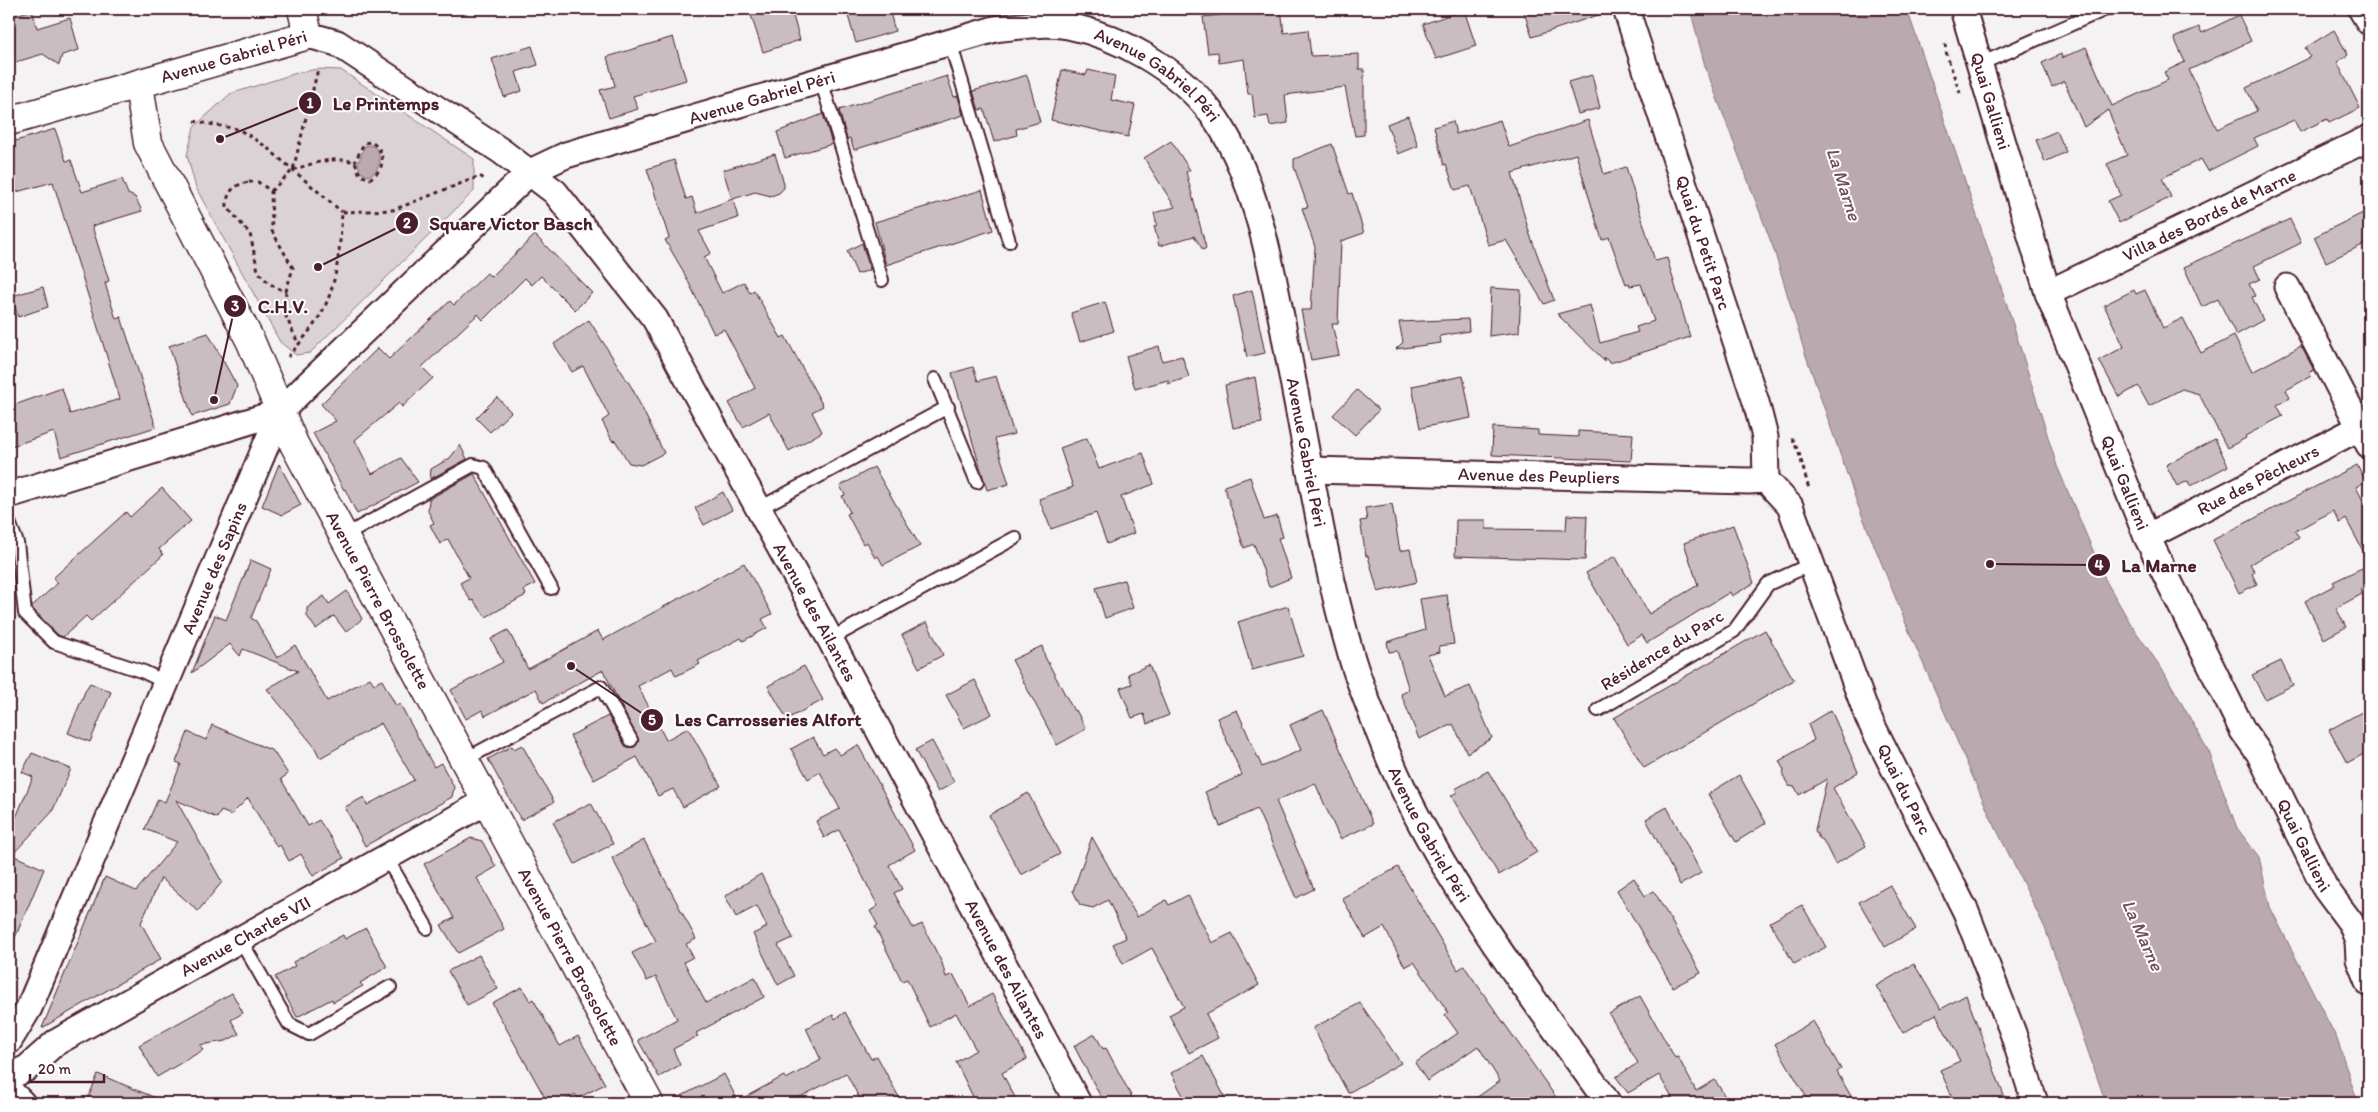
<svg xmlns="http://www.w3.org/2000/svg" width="2378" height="1112" viewBox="0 0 2378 1112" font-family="Itim,sans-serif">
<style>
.green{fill:#dbd2d5;stroke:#927880}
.water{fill:#baa9ae;stroke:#8d727a}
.building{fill:#cabdc1;stroke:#4a1f2b}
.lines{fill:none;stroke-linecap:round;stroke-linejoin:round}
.lane-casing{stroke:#4a1f2b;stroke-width:16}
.street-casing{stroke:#4a1f2b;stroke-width:29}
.secondary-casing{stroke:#4a1f2b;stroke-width:31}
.path{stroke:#4a1f2b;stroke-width:3;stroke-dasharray:4 4;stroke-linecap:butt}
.lane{stroke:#fff;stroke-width:12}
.street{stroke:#fff;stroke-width:25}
.secondary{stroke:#fff;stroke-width:28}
.labels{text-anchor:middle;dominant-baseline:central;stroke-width:4;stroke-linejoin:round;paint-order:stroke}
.street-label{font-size:18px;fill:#4a1f2b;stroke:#fff}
.water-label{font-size:19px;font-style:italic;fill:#714f59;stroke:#fff}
.leader{fill:none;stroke:#4a1f2b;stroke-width:2}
.callout-dot{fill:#4a1f2b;stroke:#fff;stroke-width:2}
.mark-label{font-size:15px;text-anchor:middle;font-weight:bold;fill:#fff}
.callout-label{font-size:19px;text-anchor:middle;font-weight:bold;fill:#4a1f2b;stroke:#fff;stroke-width:4;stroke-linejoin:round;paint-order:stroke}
</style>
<rect width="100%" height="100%" fill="#f4f2f2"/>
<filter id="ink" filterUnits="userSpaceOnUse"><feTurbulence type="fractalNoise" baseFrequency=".02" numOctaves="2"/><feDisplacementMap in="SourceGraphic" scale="10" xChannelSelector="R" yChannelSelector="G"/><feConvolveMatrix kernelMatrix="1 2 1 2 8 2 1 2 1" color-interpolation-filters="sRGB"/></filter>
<g filter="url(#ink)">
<path class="green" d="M318,69L341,70L474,159V191L310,353L296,355L280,342L196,188L187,155L194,127L230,94L300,72Z"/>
<path class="water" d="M1690,9H1907L2007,305L2057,466L2106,581L2132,626L2164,672L2209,752L2237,828L2259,857L2270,907L2337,1039L2358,1103H2106L2045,928L1990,816L1911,636L1857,503L1804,350L1774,250L1705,66Z
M371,145L378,150L380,162L376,171L369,176L360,172L358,163L365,146Z"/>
<path class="building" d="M749,9H791L800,40L763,52Z
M846,9H889L895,31L856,43Z
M1219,9H1281L1284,33L1308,30L1311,56L1359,54V69H1364V135L1355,136L1345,87L1285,95L1288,123L1270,126L1268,116L1255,118L1252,94H1248L1244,59L1219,63L1218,52L1208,53L1203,17L1220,15Z
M1523,9H1606L1607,12L1532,37Z
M32,10L37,28L70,18L79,50L62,55L59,65L43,54L9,64V17Z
M1464,10L1476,46L1436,59L1423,24Z
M2239,15L2251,41L2189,70L2217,129L2257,111L2246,88L2310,57L2305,48L2334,30L2348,55L2337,62L2360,108L2329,123L2327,119L2300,132L2294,120L2254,138L2258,146L2208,171L2201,159L2162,178L2171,197L2119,223L2108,201L2121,195L2107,164L2127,155L2108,110L2084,127L2064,81L2052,87L2042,63L2061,54L2062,58L2086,47L2112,106L2168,80L2164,72L2185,62L2174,38L2199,27L2202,33Z
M673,37L686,80L633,96L638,109L609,118L600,90L615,86L607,57Z
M532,46L538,65L516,72L522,91L504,97L492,59Z
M1062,70L1086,75L1088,70L1115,76L1111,100L1135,105L1128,137L1051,120Z
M1027,75L1040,122L1016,129L1017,135L994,142L984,109L979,110L973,91Z
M1592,75L1600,108L1578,114L1568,82Z
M947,76L954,97L958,96L963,115L854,150L850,138L847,139L839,110Z
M823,114L832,144L785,158L777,132Z
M1408,116L1418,146L1398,154L1387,124Z
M1500,120L1509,147L1588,120L1604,174L1626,167L1655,261L1667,258L1690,337L1610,363L1604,357L1605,361L1557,314L1590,305L1600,343L1638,332L1636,327L1654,321L1641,284L1630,286L1629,283L1626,284L1609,237L1602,240L1576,154L1512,173L1529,232L1554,300L1544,304L1506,240L1488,245L1470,186L1455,190L1446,164L1444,165L1434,127L1453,121L1456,134Z
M55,129L66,161L71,160L82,192L122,179L128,194L135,197L142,211L92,226L109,281L105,283L116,319L121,317L156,427L61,457L54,432L9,447V407L62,388L70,414L120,399L53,182L9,194V143Z
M2057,131L2066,152L2045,162L2036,140Z
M1171,141L1190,170L1186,172L1206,248L1203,250L1194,236L1159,246L1154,226L1157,225L1154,213L1175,207L1144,158Z
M1332,144L1349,194L1352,193L1364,233L1341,241L1338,324H1332L1339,355L1311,360L1301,310H1311L1315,247L1302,208L1308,207L1294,167V159Z
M775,154L784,184V188L779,193L771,196L755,192L733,199L738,218L699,231L711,253L704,257L722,293L744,282L750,293L754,290L781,338L785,336L823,406L812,412L822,432L789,451L769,413L743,427L729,403L755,388L724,329L714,334L682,269L665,240L669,238L647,169L674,160L686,199L692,197L697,213L732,199L723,170Z
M982,190L993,230L886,265L875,222Z
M2369,210V242L2326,262L2314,237Z
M2290,219L2301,243L2254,266L2260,279L2249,284L2255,296L2252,297L2263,320L2236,335L2218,299L2202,307L2184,267Z
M535,235L592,293L575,310L541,276L532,285L525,278L483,320L478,314L422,367L433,378L402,407L399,403L355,440L372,474L401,458L418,482L357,514L345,489L344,490L313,433L336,421L321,404L378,348L389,359L450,301L454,305L487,273L491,277Z
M862,243L870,270L857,274L847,251Z
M43,287L48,307L18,317L12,296Z
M1491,288L1521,290L1519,332L1489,336Z
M1252,290L1265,353L1247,357L1233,296Z
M2134,290L2136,294L2145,290L2163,328L2183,318L2201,353L2234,336L2252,372L2301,346L2314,370L2309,373L2311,376L2286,390L2290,398L2277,405L2283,416L2245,436L2246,438L2227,448L2199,394L2182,389L2149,406L2138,386L2119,397L2099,360L2124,347L2104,305Z
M1105,302L1114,331L1080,342L1071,313Z
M1468,319L1469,331L1440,336L1441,343L1396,349L1403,342L1399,322Z
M589,320L632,388L664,453L641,465L629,463L615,440L613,442L602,421L609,416L583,366L572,372L554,344Z
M208,333L237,386L230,404L192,416L169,346Z
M1159,346L1162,361L1182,356L1189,377L1168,384V380L1135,389L1126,356Z
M973,367L978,381L996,376L1014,434L995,439L1009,484L987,490L952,373Z
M1463,376L1471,418L1420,428L1412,386Z
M1255,377L1262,423L1233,428L1225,385Z
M1357,390L1379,410L1355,435L1333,415Z
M497,397L511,412L490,432L476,418Z
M1493,427L1538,430V435L1578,437V431L1633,434L1631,461L1492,455Z
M1087,438L1099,469L1143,453L1154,484L1121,497L1134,533L1107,544L1096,513L1051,529L1039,499L1073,487L1060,448Z
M2215,439L2228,466L2190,486L2188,481L2177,486L2166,465Z
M460,445L467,459L430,479L431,469L450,458Z
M279,464L301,505L282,515L262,506Z
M2357,465L2366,481L2356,487L2369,512V562L2346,519L2340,523L2333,511L2295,531L2299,538L2250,564L2255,572L2252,574L2257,584L2239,593L2213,540Z
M874,467L920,546L883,565L878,556L875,558L867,542L863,544L847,514L850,512L842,496L845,495L840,486Z
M474,474L535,584L524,590L526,595L486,617L473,600L471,601L460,583L469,578L448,539L440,544L430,525L434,523L428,511L429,499Z
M1250,477L1264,520L1277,516L1283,537L1278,538L1291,578L1269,587L1254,544L1244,548L1224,486Z
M162,488L191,521L159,549L163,555L91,621L86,616L63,637L58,635L33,609L32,606L58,583L53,578L126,512L130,517Z
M723,492L732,510L704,525L695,508Z
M1392,504L1400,551L1410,549L1417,582L1378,592L1368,556H1366L1360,521L1367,520L1365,508Z
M1567,515L1587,516L1585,560L1455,556L1456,520H1486V529L1566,530Z
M1733,525L1754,583L1732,596L1730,592L1647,643L1642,635L1627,644L1586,573L1615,556L1649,614L1698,585L1684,543Z
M251,560L271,569L251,618L256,621L277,658L295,645L327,701L370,678L374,684L382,680L396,706L400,704L434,767L441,763L454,787L452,797L365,846L345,807L364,797L367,805L414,780L381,723L320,758L314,746L267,689L298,671L243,649L240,656L230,644L192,673L215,615L226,620Z
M744,563L772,614L762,619L767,628L743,641L741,638L698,661L700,664L676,676L672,668L638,686L666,740L688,728L721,786L683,807L673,789L658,796L637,757L594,780L570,736L608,716L626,747H635L639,741L603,670L543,703L536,689L485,716L482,710L466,719L451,690L503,662L491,639L508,630L528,669L598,631L603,640Z
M2362,568L2369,585L2360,590L2362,594L2336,608L2346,627L2324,639L2305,601L2335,585L2333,582Z
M1124,580L1133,608L1105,618L1096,588Z
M347,591L362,619L346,632L334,616L316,629L307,616V608L324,596L329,604Z
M1447,595L1454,644L1439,646L1440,652L1428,655L1445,696L1470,686L1492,738L1467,753L1453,724L1419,739L1401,694L1409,690L1397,651L1389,652L1387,642L1425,630L1420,599Z
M1288,606L1303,656L1252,670L1238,622Z
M927,622L943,655L919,668L902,635Z
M1765,630L1794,680L1644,768L1614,718Z
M1042,646L1045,657L1074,711L1076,710L1086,729L1057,745L1012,660Z
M2281,661L2293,685L2265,699L2252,675Z
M1149,665L1169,715L1147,724L1144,714L1132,718L1120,688L1132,684L1128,674Z
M804,666L823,700L787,719L768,686Z
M975,680L992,714L964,728L946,695Z
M90,683L111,692L90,742L68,733L86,689Z
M2369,708V751L2347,763L2329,730Z
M1237,710L1262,767L1301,750L1290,725L1323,710L1373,824L1340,839L1315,783L1276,801L1314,889L1296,898L1257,809L1220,826L1205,792L1242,775L1217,718Z
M1831,710L1858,772L1833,788L1866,846L1835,864L1823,840L1819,838L1815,830L1827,779L1799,795L1795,787L1789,786L1783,776L1784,770L1779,761L1814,740L1808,724Z
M212,725L273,751L288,774L281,779L308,826L319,820L344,858L313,876L301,854L289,861L280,845L277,847L248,798L231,815L221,811L217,818L176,800L222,882L198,911L161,878L141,923L161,959L42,1028L105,877L136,891L177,842L145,829L158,799L165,802L181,764L176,762L188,732L206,740Z
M813,737L823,754L834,748L840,755L858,745L915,850L889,865L902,889L894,893L913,928L922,924L942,963L946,977L953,974L970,1006L992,994L1027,1059L1002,1073L1018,1103H976L956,1062L976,1050L956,1013L930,1027L907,979L902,981L875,927L878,925L870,911L878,906L839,830L824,838L816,821L840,809L820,772L808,779L791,749Z
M932,741L954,782L938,792L915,750Z
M522,745L554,802L521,820L488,759L512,746L514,749Z
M32,753L71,769L52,812L12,855L44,869L9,952V834L33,777L22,772Z
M1488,771L1537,852L1499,875L1451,796L1457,792L1455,789Z
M1739,775L1766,823L1736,842L1708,794Z
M1028,793L1060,854L1021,875L989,815Z
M591,803L613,844L575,864L553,822Z
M1667,807L1701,873L1680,885L1646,819Z
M1092,837L1137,917L1166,900L1169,905L1188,895L1212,943L1232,933L1259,985L1206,1014L1218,1038L1189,1053L1169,1015L1184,1007L1152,948L1123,964L1113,944L1126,938L1108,900L1093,908L1080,905L1073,891Z
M471,838L482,841L496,867L477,878L504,929L458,953L441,925L454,918L424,864Z
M644,840L696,939L686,944L693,957L684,962L706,1003L755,977L764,997L696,1033L698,1036L673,1049L680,1065L659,1077L638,1040L677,1019L656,977L647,981L632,953L656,941L612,858Z
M1398,867L1458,970L1464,966L1560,1103H1469L1500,1081L1478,1046L1427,1081L1415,1063L1458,1033L1445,1015L1448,1012L1414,962L1405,967L1384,927L1365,938L1342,898Z
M761,874L793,938L778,945L794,976L778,985L753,934L767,927L757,906L736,917L725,896Z
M1634,878L1645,896L1654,891L1701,973L1673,987L1617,890Z
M1890,885L1916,929L1885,947L1859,902Z
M1802,905L1826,947L1794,964L1770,922Z
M366,928L387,967L360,983L363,986L333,1002L332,999L297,1017L275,977L295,966L293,962L343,935L345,939Z
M479,955L498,989L467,1005L448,971Z
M1914,964L1941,1009L1966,995L2004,1096L1992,1103H1955L1940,1070L1960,1061L1936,1014L1903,1033L1876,986Z
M522,987L530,1001L533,999L560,1046L578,1036L605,1084L578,1098L575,1094L561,1103H548L492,1003Z
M232,993L243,1013L231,1020L239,1034L226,1041L200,1045L203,1050L157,1077L139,1045Z
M1640,996L1675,1058L1678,1057L1696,1091L1715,1080L1729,1103H1675L1659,1075L1628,1093L1616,1077L1638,1063L1609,1014Z
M1360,1003L1401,1063L1348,1093L1313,1028Z
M845,1012L871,1059L877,1056L902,1103H862L846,1073L789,1103H668L724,1074L738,1101L784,1076L786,1079L821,1060L806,1028L833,1015L835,1019Z
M1813,1021L1841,1069L1837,1072L1855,1103H1810L1775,1044Z
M1095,1034L1103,1049L1106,1048L1135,1103H1104L1074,1046Z
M1203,1056L1228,1103H1187L1171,1073Z
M98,1074L168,1103H86Z"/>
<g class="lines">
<defs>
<path id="lane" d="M950,42L1009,241
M1980,64L2106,9
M821,80L882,280
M935,379L977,482
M758,509L948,407
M9,522L17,543L25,613L54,642L144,672L165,682
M344,536L473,465L484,468L551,588
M830,639L1015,538
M1598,710L1734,631L1768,584L1811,564
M464,760L601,687L631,740
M386,857L427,928
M240,939L289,1024L309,1034L390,987"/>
<g id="street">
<path id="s1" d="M1626,9L1756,402L1765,437L1766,480"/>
<path id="s2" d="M1963,9L2048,293L2147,537L2243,731L2259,753L2325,888L2351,923L2358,941L2359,959L2369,984"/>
<path d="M2361,9L2369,22"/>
<path id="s3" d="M308,35L337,43L501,151L555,192L655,319L830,639L1078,1103"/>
<path d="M2287,287L2369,445"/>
<path id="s4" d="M2048,293L2369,138"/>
<path id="s5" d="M1310,470L1749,481L1766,480"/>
<path id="s6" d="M1766,480L1790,506L1868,717L1966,912L2013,1033L2035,1103"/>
<path d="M9,495L280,412"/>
<path id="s7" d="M2147,537L2369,423"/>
<path id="s8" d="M9,1041L29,1008L280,412L305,387L530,172L566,155L995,29C1019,26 1045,22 1068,26C1119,36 1177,69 1209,110C1260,173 1278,302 1293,381C1311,473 1325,566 1351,655C1358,680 1369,705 1378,730C1430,868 1524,984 1608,1103"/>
<path id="s9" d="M9,1077L27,1068L55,1043L487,801"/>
<path d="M9,1090L22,1103"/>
</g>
<g id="secondary">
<path id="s10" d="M139,85L148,143L251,342L294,444L649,1103"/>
<path id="s11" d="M9,121L308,35L302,9"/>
</g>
</defs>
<use href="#lane" class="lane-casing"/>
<use href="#street" class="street-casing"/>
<use href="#secondary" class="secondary-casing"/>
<path class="path" d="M1945,44L1947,56L1960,93
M194,121L237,129L245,133L265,146L342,212
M293,170C313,163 334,156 355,162L360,175L370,179L380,170C384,157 383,150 371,142L364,143L355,162
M249,182H258L271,191L272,231L293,268L286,291C273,287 266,282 258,271L250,234L227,207C226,193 234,184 249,182Z
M271,191L293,170L318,69
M286,291L284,312L298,343
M288,357C299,344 312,329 321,314C338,284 340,246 342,212L393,210L480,176L485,180
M1792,438L1799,453L1809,489
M2365,1009L2369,1019"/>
<use href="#lane" class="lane"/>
<use href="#street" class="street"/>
<use href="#secondary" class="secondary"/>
</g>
</g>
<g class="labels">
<g class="street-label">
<text stroke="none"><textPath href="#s11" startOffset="234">Avenue Gabriel Péri</textPath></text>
<text stroke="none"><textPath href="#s8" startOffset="1696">Avenue Gabriel Péri</textPath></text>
<text stroke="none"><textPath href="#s8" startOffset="1276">Avenue Gabriel Péri</textPath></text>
<text stroke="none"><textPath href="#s2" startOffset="96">Quai Gallieni</textPath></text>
<text stroke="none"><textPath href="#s4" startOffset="179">Villa des Bords de Marne</textPath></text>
<text stroke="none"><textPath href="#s1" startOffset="246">Quai du Petit Parc</textPath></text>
<text stroke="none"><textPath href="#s8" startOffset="2118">Avenue Gabriel Péri</textPath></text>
<text stroke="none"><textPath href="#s5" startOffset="229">Avenue des Peupliers</textPath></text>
<text stroke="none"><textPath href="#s7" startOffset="125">Rue des Pêcheurs</textPath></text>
<text stroke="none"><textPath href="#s2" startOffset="501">Quai Gallieni</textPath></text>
<text stroke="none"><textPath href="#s8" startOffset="516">Avenue des Sapins</textPath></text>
<text stroke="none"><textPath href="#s10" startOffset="571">Avenue Pierre Brossolette</textPath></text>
<text stroke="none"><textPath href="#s3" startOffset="790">Avenue des Ailantes</textPath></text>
<text transform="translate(1662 650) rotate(-31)">Résidence du Parc</text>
<text stroke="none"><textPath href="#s6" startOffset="341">Quai du Parc</textPath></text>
<text stroke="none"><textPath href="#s8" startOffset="2522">Avenue Gabriel Péri</textPath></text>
<text stroke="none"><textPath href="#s2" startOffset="906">Quai Gallieni</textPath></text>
<text stroke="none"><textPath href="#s9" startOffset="276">Avenue Charles VII</textPath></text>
<text stroke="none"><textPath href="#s10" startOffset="976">Avenue Pierre Brossolette</textPath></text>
<text stroke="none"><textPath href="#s3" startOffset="1195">Avenue des Ailantes</textPath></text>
</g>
<g class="water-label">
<text transform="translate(1844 184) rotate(72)">La Marne</text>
<text transform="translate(2143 935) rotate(66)">La Marne</text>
</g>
</g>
<path class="leader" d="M220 139L310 103M318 267L407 223M214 400L235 306M1990 564L2099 565M571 666L652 720"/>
<g class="callout-dot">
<circle cx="220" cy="139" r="5"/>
<circle cx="318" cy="267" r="5"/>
<circle cx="214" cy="400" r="5"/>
<circle cx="1990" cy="564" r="5"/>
<circle cx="571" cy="666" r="5"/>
<circle cx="310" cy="103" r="12"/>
<circle cx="407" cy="223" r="12"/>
<circle cx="235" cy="306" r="12"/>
<circle cx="2099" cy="565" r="12"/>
<circle cx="652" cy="720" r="12"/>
</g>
<g class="mark-label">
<text x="310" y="108">1</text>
<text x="407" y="228">2</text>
<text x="235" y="311">3</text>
<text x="2099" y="570">4</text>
<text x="652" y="725">5</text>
</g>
<g class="callout-label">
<text x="386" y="110">Le Printemps</text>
<text x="511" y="230">Square Victor Basch</text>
<text x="283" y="313">C.H.V.</text>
<text x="2159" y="572">La Marne</text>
<text x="768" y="726">Les Carrosseries Alfort</text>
</g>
<rect width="2378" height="1112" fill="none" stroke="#fff" stroke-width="30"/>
<rect x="15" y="15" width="2348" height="1082" fill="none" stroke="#4a1f2b" stroke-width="2" filter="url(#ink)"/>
<path d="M30 1074v8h74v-8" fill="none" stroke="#4a1f2b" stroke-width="2.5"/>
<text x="38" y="1074" font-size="15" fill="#4a1f2b" stroke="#ffffff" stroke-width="4" paint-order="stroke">20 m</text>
</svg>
